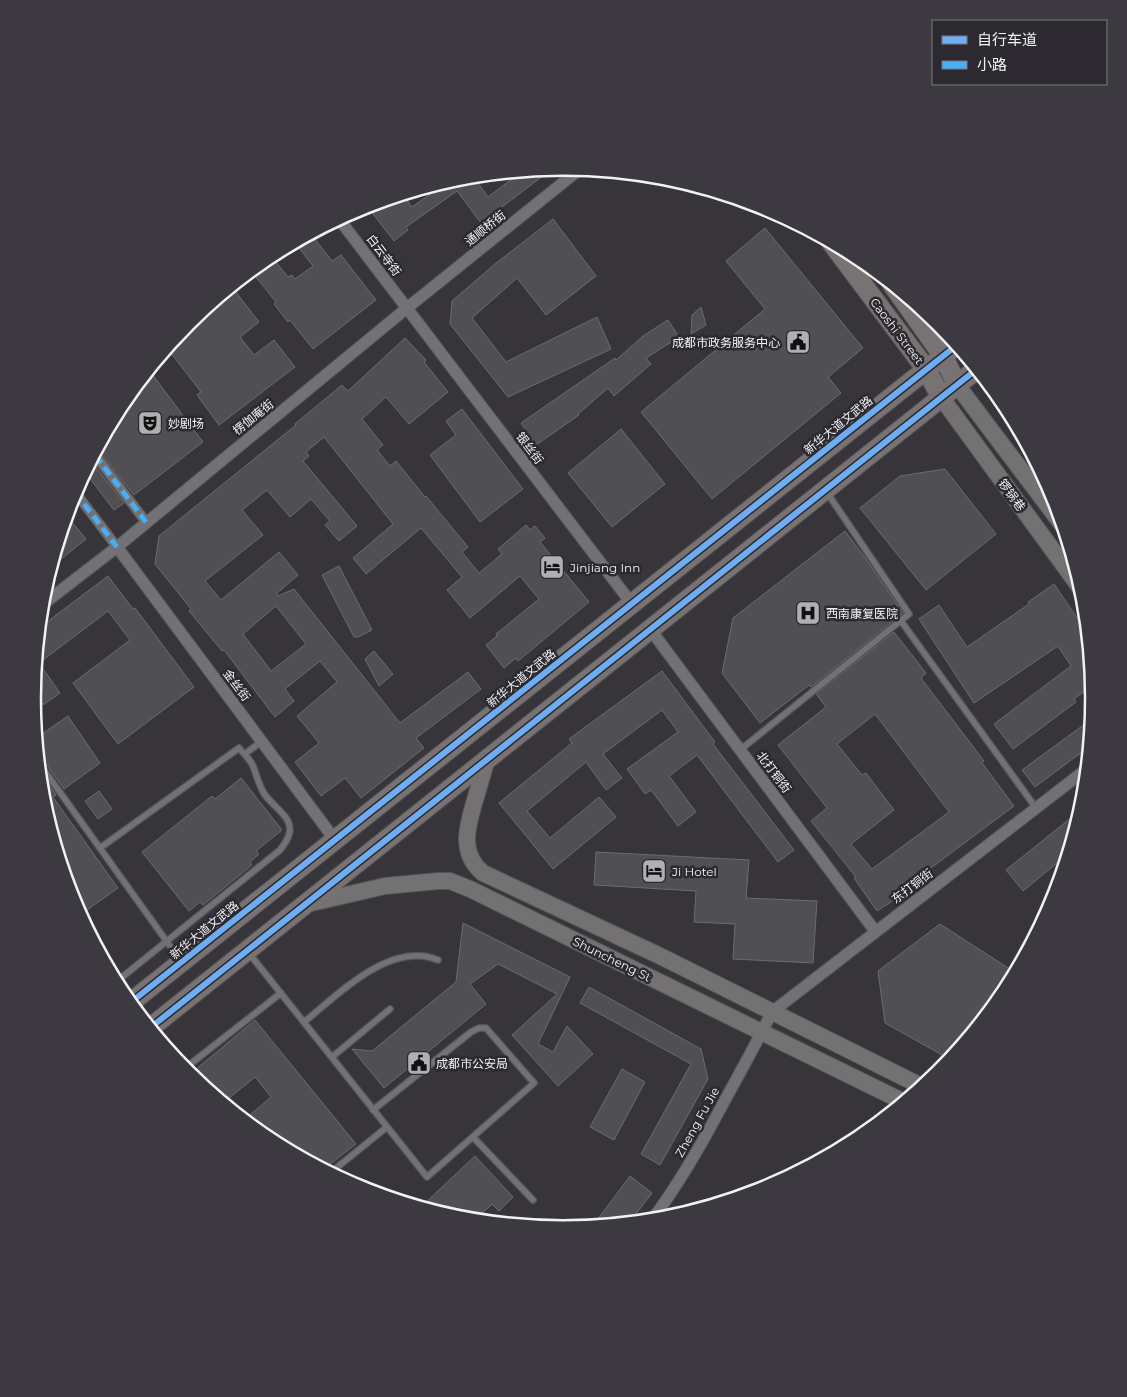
<svg xmlns="http://www.w3.org/2000/svg" width="1127" height="1397" viewBox="0 0 1127 1397" font-family="Montserrat,'Noto Sans SC',sans-serif">
<style>
.building{fill:#504f52;stroke:#6d6b6e;fill-rule:evenodd}
.lines{fill:none;stroke-linecap:round;stroke-linejoin:round}
.service-casing{stroke:#555457;stroke-width:8}
.pedestrian-casing{stroke:#555457;stroke-width:11}
.minor-casing{stroke:#555457;stroke-width:13}
.secondary-casing{stroke:#555457;stroke-width:18}
.primary-casing{stroke:#555457;stroke-width:21}
.service{stroke:#727174;stroke-width:5.5}
.pedestrian{stroke:#727174;stroke-width:9}
.minor{stroke:#727174;stroke-width:11}
.secondary{stroke:#747173;stroke-width:16}
.primary{stroke:#787273;stroke-width:19}
.quiet{stroke:#49aef6;stroke-width:5;stroke-dasharray:10 5;stroke-linecap:butt}
.cycleway-casing{stroke:#2c2a30;stroke-width:9}
.cycleway{stroke:#6dadf4;stroke-width:6}
.labels{text-anchor:middle;dominant-baseline:central;stroke-width:5;stroke-linejoin:round;paint-order:stroke}
.street-label{font-size:12px;fill:#f2f1f5;stroke:#2c2a30}
.poi-label{font-size:12px;fill:#f2f1f5;stroke:#2c2a30;text-anchor:start}
.rim{fill:none;stroke:#f2f1f5;stroke-width:2.5}
</style>
<rect width="100%" height="100%" fill="#373539"/>
<path class="building" d="M552,169L481,223L457,191L406,227L408,230L394,241L367,206L403,195L412,207L449,181L460,178L473,176L488,197L521,172Z
M553,219L596,276L546,315L517,278L472,318L506,362L597,317L611,349L508,397L450,324L452,301L495,264Z
M765,228L863,348L828,377L841,393L712,499L641,412L765,309L726,261Z
M311,234L332,261L341,255L376,300L313,349L290,320L288,322L274,304L276,302L251,271L271,256L288,277L292,275L295,279L313,266L295,243Z
M232,287L259,322L240,337L254,355L274,340L295,367L219,425L197,395L201,392L167,348L188,323Z
M701,307L706,325L691,334L692,315Z
M668,320L679,337L646,358L651,364L614,396L608,388L578,414L579,415L536,445L521,423L615,358L616,360L643,336Z
M405,338L426,360L424,362L448,392L409,424L386,397L362,419L383,445L377,450L390,466L396,461L425,497L426,496L468,547L462,552L479,573L502,554L498,549L526,525L530,530L535,526L545,538L540,542L589,602L518,661L516,658L504,668L486,645L497,636L496,634L539,599L520,576L470,618L447,590L462,577L421,528L366,574L353,558L393,524L324,437L306,452L309,456L303,461L357,526L339,541L325,525L330,521L311,499L290,517L267,490L242,510L263,535L205,581L221,600L279,552L298,575L277,593L278,596L294,589L400,723L468,672L481,689L416,738L424,748L361,798L345,778L321,796L295,762L319,743L297,716L337,682L320,661L285,689L294,701L275,717L224,650L222,651L189,611L191,609L155,564L159,536L296,425L295,424L342,385L348,391ZM276,606L306,644L271,671L243,634Z
M149,370L203,442L134,495L97,449L122,403Z
M462,409L523,489L480,522L430,455L456,435L446,421Z
M621,429L665,484L612,527L568,473Z
M91,461L124,503L114,510L85,472Z
M945,469L996,534L926,590L860,508L900,476Z
M71,521L86,539L51,567L63,527Z
M845,531L866,559L903,613L811,687L809,685L760,723L722,673L733,618Z
M339,566L372,630L358,637H354L322,575Z
M108,576L133,609L135,608L194,687L118,744L73,683L130,640L108,611L39,663L60,693L43,705L33,691L39,628Z
M1054,584L1088,634L1093,685L1074,699L1076,702L1013,749L994,724L1071,666L1058,646L974,703L919,619L939,605L967,647L1029,604L1028,602Z
M894,632L926,673L921,678L984,761L982,763L1014,806L892,897L894,900L877,911L854,878L856,877L811,821L827,808L778,745L826,707L816,694ZM875,714L949,812L872,869L851,844L894,810L866,773L862,775L837,744Z
M374,651L393,674L379,686L365,659Z
M662,671L715,742L713,744L794,850L778,862L697,755L669,776L696,812L678,826L651,790L645,794L627,769L678,732L662,710L603,754L622,778L606,790L586,762L527,811L550,838L599,797L616,817L553,869L499,803L572,743L569,739Z
M68,716L100,763L64,789L43,760L38,758L36,738Z
M1093,718L1090,746L1035,787L1022,770Z
M40,772L56,795L53,797L118,888L80,915L73,901L43,802Z
M241,778L282,830L256,851L259,854L250,862L252,865L203,905L200,902L189,911L142,852L212,796L215,799Z
M99,791L112,809L98,819L85,801Z
M1082,809L1068,854L1023,891L1006,870Z
M596,852L749,860L746,898L817,901L813,963L733,959L735,924L694,922L696,891L594,885Z
M463,923L570,977L538,1044L553,1052L567,1026L593,1054L558,1086L512,1035L557,994L498,964L470,984L486,1004L384,1088L352,1049L372,1051L456,982Z
M940,924L1016,973L1005,994L951,1060L885,1023L878,971Z
M589,987L701,1049L708,1079L660,1165L641,1154L691,1064L580,1003Z
M255,1020L356,1144L324,1169L268,1140L244,1120L271,1097L255,1077L223,1103L189,1075Z
M622,1069L645,1082L614,1140L590,1127Z
M475,1156L513,1197L499,1211L492,1204L474,1221L460,1219L421,1207Z
M630,1176L652,1193L629,1223L592,1227Z"/>
<g class="lines">
<defs>
<path id="service" d="M901,621L1036,808
M740,750L909,614L826,491
M245,754L262,741
M39,763L180,960
M100,848L239,748C244,754 250,759 253,766C257,776 259,786 265,795C271,803 284,813 288,821C293,832 287,841 280,850L116,982
M248,952L427,1177L534,1083L486,1028H479L471,1032L373,1110
M304,1022C338,995 390,940 438,960
M332,1057L390,1009
M184,1069L281,993
M473,1137L533,1200
M330,1173L387,1127"/>
<path id="pedestrian" d="M95,455L146,522
M75,492L117,547"/>
<path id="minor" d="M339,219L632,604
M117,547L335,840
M42,605L117,547L407,308L580,169
M650,629L875,931
M651,1221C680,1183 703,1142 725,1100C741,1071 757,1042 772,1012L1088,768"/>
<path id="secondary" d="M957,385L1064,527
M941,397L1084,593
M487,759C483,773 479,786 475,800C467,827 459,853 483,873L658,955L923,1087
M307,904L385,886L438,881H450L470,889L904,1102"/>
<path id="primary" d="M831,242L926,369L941,397
M892,284L943,356L957,385
M130,1003L957,345
M150,1028L977,369"/>
</defs>
<use href="#service" class="service-casing"/>
<use href="#pedestrian" class="pedestrian-casing"/>
<use href="#minor" class="minor-casing"/>
<use href="#secondary" class="secondary-casing"/>
<use href="#primary" class="primary-casing"/>
<use href="#service" class="service"/>
<use href="#pedestrian" class="pedestrian"/>
<use href="#minor" class="minor"/>
<use href="#secondary" class="secondary"/>
<use href="#primary" class="primary"/>
<path class="quiet" d="M95,455L146,522
M75,492L117,547"/>
<defs>
<path id="cycleway" d="M130,1003L957,345
M150,1028L977,369"/>
</defs>
<use href="#cycleway" class="cycleway-casing"/>
<use href="#cycleway" class="cycleway"/>
</g>
<defs>
<symbol id="civic-square" viewBox="-11 -11 22 22"><rect x="-9" y="-9" width="18" height="18" rx="4" fill="#b1afb3" stroke="#2c2a30"/><path d="M-.6-6.5H3V-4.5H.6V-3L4-1V1h2V6H-6V1h2V-1L-.6-3ZM-1.2 2.5V6h2.4V2.5Z" fill="#111"/></symbol>
<symbol id="theatre-square" viewBox="-11 -11 22 22"><rect x="-9" y="-9" width="18" height="18" rx="4" fill="#b1afb3" stroke="#2c2a30"/><path d="M-5-5.5Q0-4 5-5.5V0Q5 5 0 6Q-5 5-5 0ZM-3.3-2.5H-1v1.5H-3.3ZM1-2.5H3.3v1.5H1ZM-2.8 1Q0 5.5 2.8 1Z" fill="#111"/></symbol>
<symbol id="hotel-square" viewBox="-11 -11 22 22"><rect x="-9" y="-9" width="18" height="18" rx="4" fill="#b1afb3" stroke="#2c2a30"/><path d="M-6-4.5h1.5V1H6V5H4.5V3h-9V5H-6ZM-4 0a1.8 1.8 0 1 1 3.6 0ZM.5 0V-2.5h3Q6-2.5 6 0Z" fill="#111"/></symbol>
<symbol id="hospital-square" viewBox="-11 -11 22 22"><rect x="-9" y="-9" width="18" height="18" rx="4" fill="#b1afb3" stroke="#2c2a30"/><path d="M-5-5h3v3.5h4V-5h3V5h-3V1.5h-4V5h-3Z" fill="#111"/></symbol>
</defs>
<g fill-rule="evenodd">
<use href="#civic-square" x="784" y="328" width="28" height="28"/>
<use href="#theatre-square" x="136" y="409" width="28" height="28"/>
<use href="#hotel-square" x="538" y="553" width="28" height="28"/>
<use href="#hospital-square" x="794" y="599" width="28" height="28"/>
<use href="#hotel-square" x="640" y="857" width="28" height="28"/>
<use href="#civic-square" x="405" y="1049" width="28" height="28"/>
</g>
<g class="labels">
<g class="street-label">
<text transform="translate(485 228) rotate(-39)">通顺桥街</text>
<text transform="translate(384 255) rotate(53)">白云寺街</text>
<text transform="translate(897 331) rotate(53)">Caoshi Street</text>
<text transform="translate(253 417) rotate(-39)">楞伽庵街</text>
<text transform="translate(838 425) rotate(-39)">新华大道文武路</text>
<text transform="translate(530 448) rotate(53)">银丝街</text>
<text transform="translate(1012 495) rotate(54)">锣锅巷</text>
<text transform="translate(521 678) rotate(-39)">新华大道文武路</text>
<text transform="translate(237 685) rotate(53)">金丝街</text>
<text transform="translate(774 772) rotate(53)">北打铜街</text>
<text transform="translate(912 886) rotate(-37)">东打铜街</text>
<text transform="translate(204 930) rotate(-39)">新华大道文武路</text>
<text transform="translate(612 959) rotate(26)">Shuncheng St</text>
<text transform="translate(697 1122) rotate(-61)">Zheng Fu Jie</text>
</g>
<g class="poi-label">
<text x="780" y="342" text-anchor="end">成都市政务服务中心</text>
<text x="168" y="423">妙剧场</text>
<text x="570" y="567">Jinjiang Inn</text>
<text x="826" y="613">西南康复医院</text>
<text x="672" y="871">Ji Hotel</text>
<text x="436" y="1063">成都市公安局</text>
</g>
</g>
<path d="M0 0H1127V1397H0ZM41 698a522 522 0 1 1 1044 0a522 522 0 1 1-1044 0Z" fill="#3c3a40" fill-rule="evenodd"/>
<path class="rim" d="M41 698a522 522 0 1 1 1044 0a522 522 0 1 1-1044 0Z"/>
<rect x="932" y="20" width="175" height="65" fill="#2c2a30" stroke="#7b7a7f"/>
<rect x="942" y="36" width="25" height="8" fill="#6dadf4" stroke="#7b7a7f"/>
<text x="977" y="45" font-size="15" fill="#f2f1f5">自行车道</text>
<rect x="942" y="61" width="25" height="8" fill="#49aef6" stroke="#7b7a7f"/>
<text x="977" y="70" font-size="15" fill="#f2f1f5">小路</text>
</svg>
